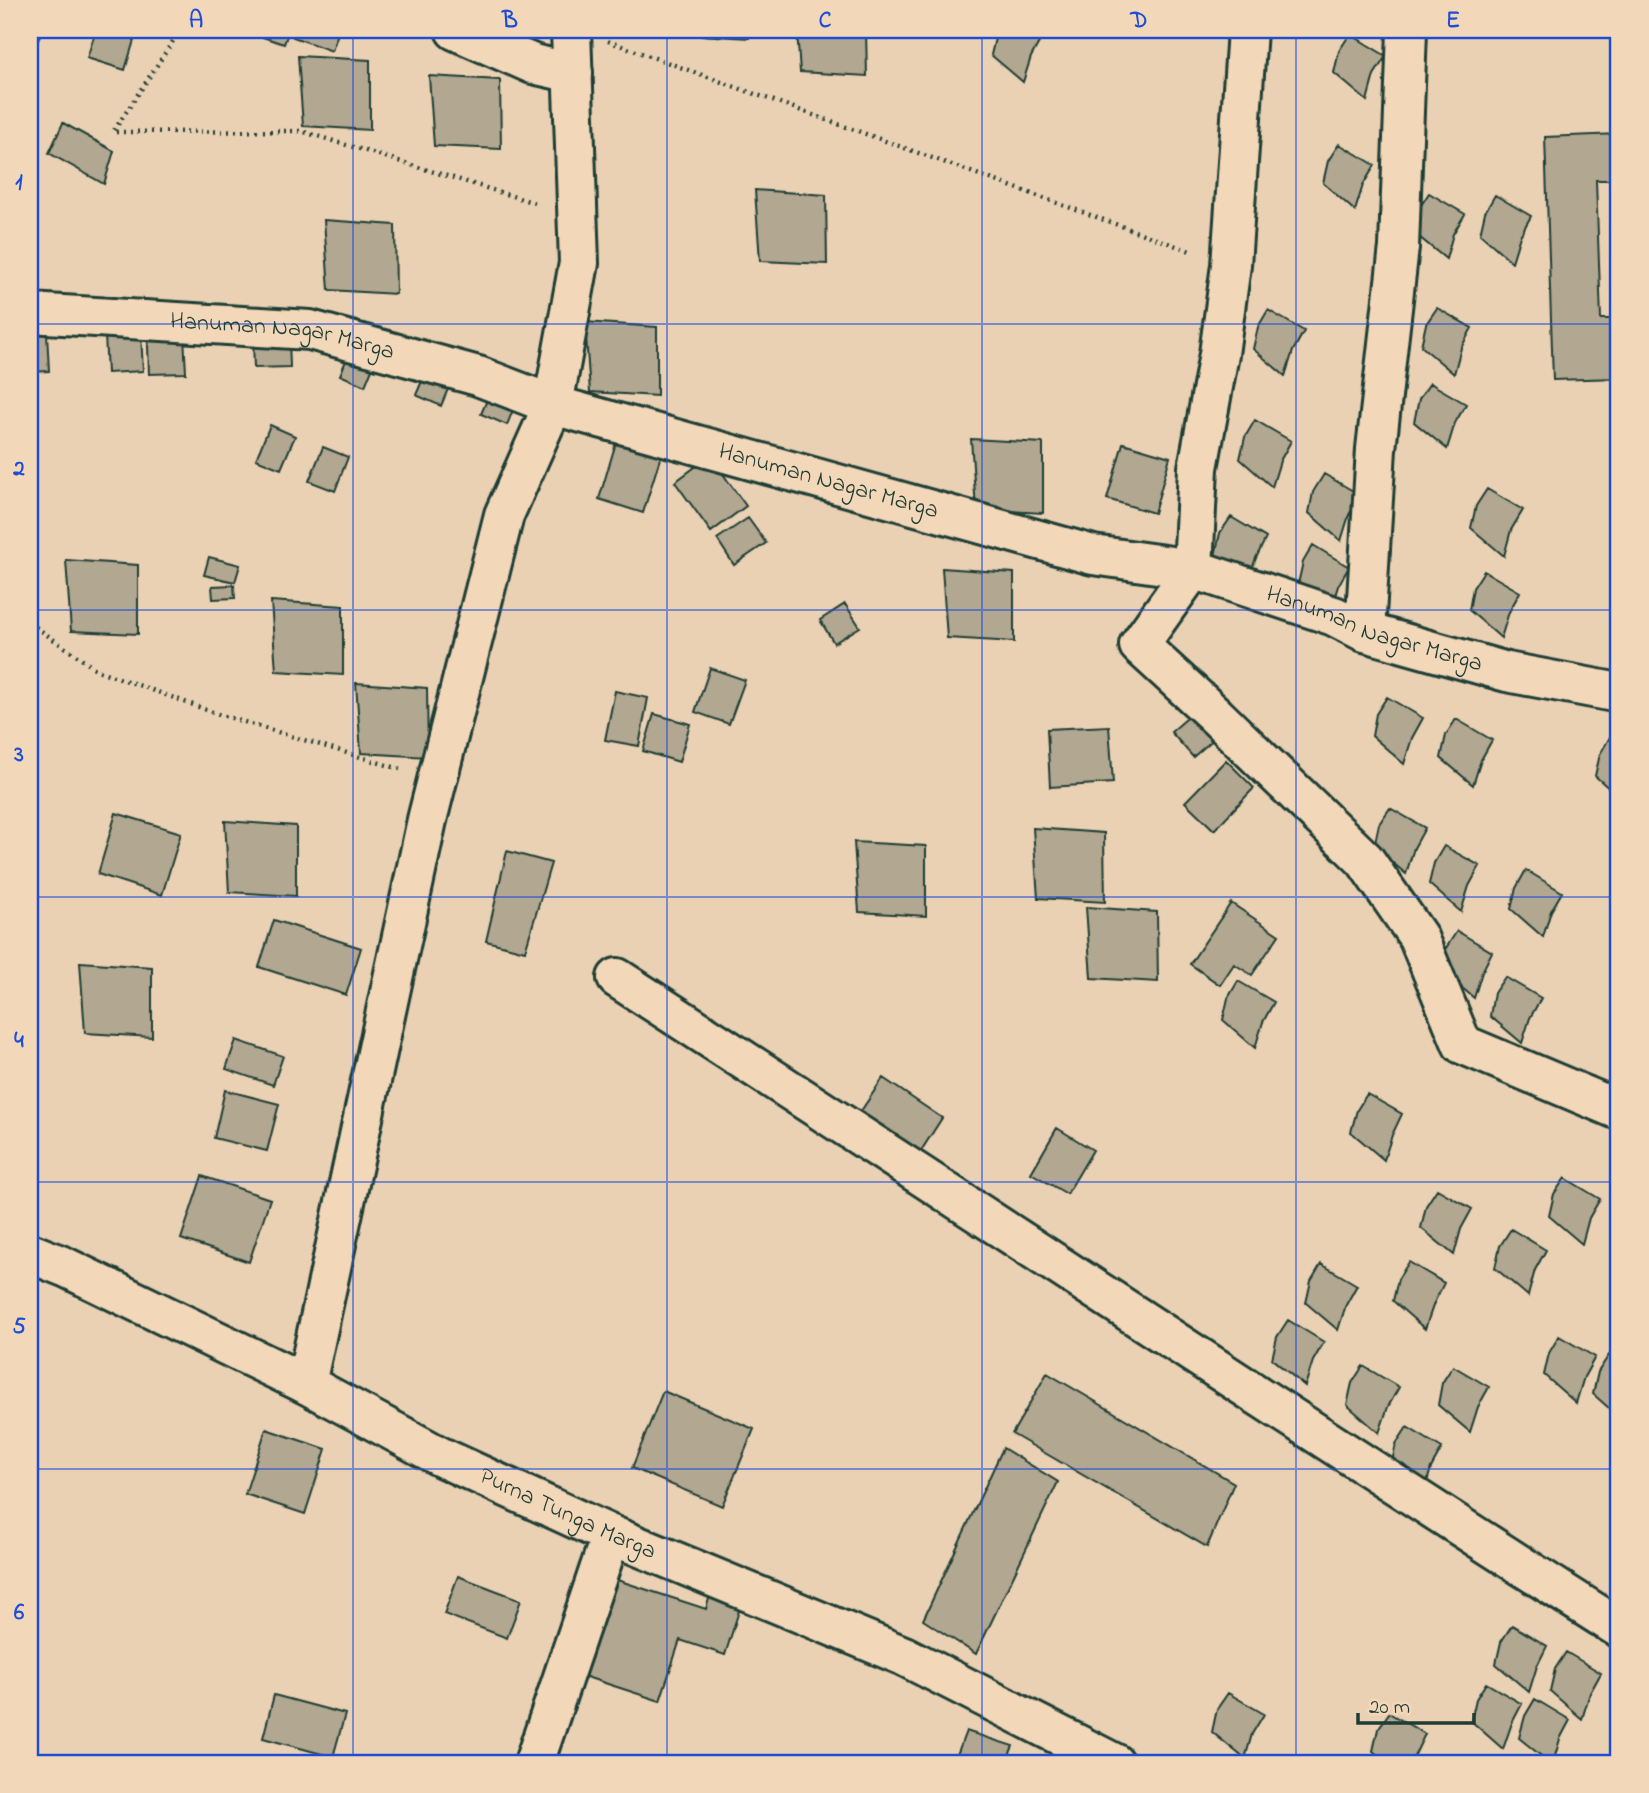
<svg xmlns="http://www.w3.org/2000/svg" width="1649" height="1793" viewBox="0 0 1649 1793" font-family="'Indie Flower',sans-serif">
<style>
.building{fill:#b2a790;stroke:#1f3d34;stroke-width:2}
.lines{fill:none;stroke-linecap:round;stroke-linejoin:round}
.street-casing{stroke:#1f3d34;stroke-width:44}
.path{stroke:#1f3d34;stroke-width:4.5;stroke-dasharray:2 5;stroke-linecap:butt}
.street{stroke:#f3d7b9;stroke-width:38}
.grid{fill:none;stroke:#1d4ed8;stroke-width:2;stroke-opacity:0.55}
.labels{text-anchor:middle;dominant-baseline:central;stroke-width:7;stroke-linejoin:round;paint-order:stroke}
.street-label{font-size:24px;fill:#1f3d34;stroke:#f3d7b9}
.neatline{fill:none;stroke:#1d4ed8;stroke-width:2.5}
.grid-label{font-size:23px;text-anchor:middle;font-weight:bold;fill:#1d4ed8}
</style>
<rect width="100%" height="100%" fill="#ebd1b4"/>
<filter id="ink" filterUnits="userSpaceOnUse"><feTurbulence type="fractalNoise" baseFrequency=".0143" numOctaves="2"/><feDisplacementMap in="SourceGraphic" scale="14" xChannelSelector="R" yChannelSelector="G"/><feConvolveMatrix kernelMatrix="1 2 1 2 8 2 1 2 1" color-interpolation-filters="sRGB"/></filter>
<g filter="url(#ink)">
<path class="building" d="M30,30H42L34,50L30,48Z
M96,30H111L135,37L125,70L87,58Z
M241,30H289L284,44Z
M296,30H339L332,51L293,37Z
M682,30H749V38L682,34Z
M797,30H866L867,76L800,72Z
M997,30H1030L1042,37L1031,57L1023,82L991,55Z
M1350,34L1386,56L1374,75L1367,101L1334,73L1339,51Z
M298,56L370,60V130L303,126Z
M429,76L500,80L501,149L434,146Z
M63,123L114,151L104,184L49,153Z
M1619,134V180H1596L1601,319H1619V378L1553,380L1545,137Z
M1339,144L1375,165L1363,185L1355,211L1323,183L1328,161Z
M755,190L826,195L827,264L760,261Z
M1429,193L1465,214L1453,234L1446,259L1413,232L1418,210Z
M1495,195L1531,216L1520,236L1512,262L1480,234L1485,212Z
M324,220L395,225L396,294L329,290Z
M1437,308L1472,328L1461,348L1454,374L1421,346L1426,324Z
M288,310L290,367L254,368L252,311Z
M1268,310L1304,331L1293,351L1285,376L1253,349L1258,327Z
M46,314L49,371L30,372V315Z
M140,314L143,371L107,373L104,316Z
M183,316L186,373L149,374L147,317Z
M585,322L657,327V396L590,392Z
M354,341L379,352L365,386L340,375Z
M430,362L455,372L441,406L416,395Z
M495,381L520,392L507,425L481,414Z
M1430,383L1466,404L1455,423L1447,449L1414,422L1419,399Z
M1255,420L1291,441L1280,461L1272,487L1240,459L1245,437Z
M270,425L295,436L281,469L256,459Z
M621,426L666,439L643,513L599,499Z
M971,439L1043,443V513L976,509Z
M1123,443L1170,457L1154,513L1107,499Z
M323,447L348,457L335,491L309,481Z
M710,456L746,506L711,532L675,482Z
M1324,474L1360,495L1349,515L1341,541L1309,513L1313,492Z
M1487,489L1523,510L1511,530L1504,556L1471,528L1476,506Z
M1231,517L1266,538L1256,558L1247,583L1215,556L1220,533Z
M748,518L766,543L734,565L717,539Z
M1313,545L1349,567L1338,586L1330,612L1298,584L1303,562Z
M209,557L240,565L235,582L204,575Z
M66,560L138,565V634L71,631Z
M942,568L1014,573V642L947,638Z
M1484,571L1520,592L1509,612L1501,638L1469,610L1473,588Z
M234,585L235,598L213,599L212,586Z
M271,601L343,606V675L276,671Z
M845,604L860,627L834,643L820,620Z
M710,668L745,680L729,724L695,712Z
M356,683L427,688L428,757L361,753Z
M615,691L648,698L639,746L605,740Z
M1387,697L1423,718L1412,738L1404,764L1372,736L1376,714Z
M1194,712L1216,737L1193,757L1171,732Z
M654,714L690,724L679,762L643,751Z
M1456,719L1492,740L1481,760L1473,785L1441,758L1446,735Z
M1109,726L1113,783L1050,787L1047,729Z
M1610,737L1619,742V797L1595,776L1600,754Z
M1226,760L1254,788L1214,830L1185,802Z
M1390,808L1425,828L1414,848L1406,874L1374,847L1379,824Z
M116,813L181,833L162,895L98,874Z
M225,821L296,826V896L229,892Z
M1033,828L1104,833L1105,902L1038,898Z
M854,842L926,846V916L859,912Z
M1444,846L1480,866L1469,886L1461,912L1429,884L1434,863Z
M507,851L551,863L525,951L486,941Z
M1526,870L1562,892L1551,911L1543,937L1511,909L1516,888Z
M1231,903L1279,935L1252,975L1234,964L1220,985L1190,964Z
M1086,907L1157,912L1158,982L1091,978Z
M274,920L361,948L346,995L259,967Z
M1457,931L1492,952L1482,972L1474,998L1441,970L1446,948Z
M80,962L152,967V1037L85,1033Z
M1505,977L1541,998L1530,1018L1522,1043L1490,1016L1494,993Z
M1238,981L1274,1002L1263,1022L1255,1048L1223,1020L1228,998Z
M236,1040L283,1056L273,1085L226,1069Z
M883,1078L942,1118L917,1157L857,1117Z
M225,1090L279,1104L267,1151L214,1138Z
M1367,1094L1402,1114L1392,1135L1384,1160L1351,1132L1357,1110Z
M1057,1128L1093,1150L1067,1194L1031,1173Z
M202,1176L270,1199L249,1262L181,1239Z
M1565,1178L1600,1199L1589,1218L1582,1244L1549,1216L1554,1194Z
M1437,1189L1472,1209L1461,1229L1454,1255L1421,1228L1426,1206Z
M1511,1229L1546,1250L1535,1270L1528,1296L1495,1268L1500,1246Z
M1409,1262L1444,1283L1434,1303L1425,1329L1393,1301L1398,1279Z
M1321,1264L1357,1285L1346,1305L1338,1330L1306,1303L1311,1281Z
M1288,1320L1324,1342L1313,1361L1305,1386L1272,1359L1277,1337Z
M1559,1336L1595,1357L1584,1377L1576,1403L1544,1375L1549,1353Z
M1609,1355L1619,1361V1417L1593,1394L1598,1372Z
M1363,1366L1399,1387L1388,1407L1379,1433L1347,1405L1352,1383Z
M1453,1366L1489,1387L1478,1407L1470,1432L1438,1405L1442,1383Z
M1047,1373L1234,1483L1207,1547L1012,1434Z
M663,1391L754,1429L722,1506L632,1468Z
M1407,1427L1442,1448L1431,1468L1424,1493L1391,1466L1396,1444Z
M266,1429L326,1449L305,1514L245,1494Z
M1003,1448L1058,1482L976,1654L923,1620Z
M458,1576L521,1600L507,1638L444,1614Z
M608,1577L706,1609L713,1585L744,1595L725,1655L680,1640L660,1701L577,1674Z
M1512,1625L1547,1646L1537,1666L1529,1692L1496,1664L1501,1642Z
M1566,1652L1601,1673L1590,1693L1582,1719L1550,1691L1555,1669Z
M1486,1683L1522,1704L1512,1723L1503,1749L1471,1721L1476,1699Z
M1228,1693L1264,1714L1252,1734L1245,1759L1212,1732L1217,1709Z
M274,1695L345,1714L333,1757L263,1738Z
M1535,1699L1570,1720L1560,1739L1553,1763H1550L1519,1738L1525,1716Z
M1389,1713L1425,1734L1411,1763H1387L1373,1751L1378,1729Z
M966,1731L1013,1746L1006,1763H954Z"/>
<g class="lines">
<defs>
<g id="street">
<path d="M455,30L533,64L573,73"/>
<path d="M1247,30L1231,265L1219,354L1198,468L1193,569L1139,645L1212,712L1365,860L1418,937L1462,1044L1619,1110"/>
<path id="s1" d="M30,313L310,330L478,376L553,405L1093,555L1193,569L1334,616L1365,632L1507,672L1619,693"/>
<path d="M1365,632L1376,449L1399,247L1407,30"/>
<path d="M617,978C952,1194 1283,1415 1619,1628"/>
<path id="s2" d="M30,1253L65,1267L306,1384L441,1457L611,1535L904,1656L1114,1763"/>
<path d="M306,1384L427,820L504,515L553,405L579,263L571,30"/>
<path d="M534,1763L611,1535"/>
</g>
</defs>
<use href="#street" class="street-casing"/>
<path class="path" d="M173,41L113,132L301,131L538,204
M608,41L1193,252
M30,623L97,670L218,714L400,769"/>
<use href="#street" class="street"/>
</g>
</g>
<path class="grid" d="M353,30V1763M667,30V1763M982,30V1763M1296,30V1763M30,324H1619M30,610H1619M30,897H1619M30,1182H1619M30,1469H1619"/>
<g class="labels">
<g class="street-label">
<text stroke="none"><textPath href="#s1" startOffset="254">Hanuman Nagar Marga</textPath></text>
<text stroke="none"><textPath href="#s1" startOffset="821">Hanuman Nagar Marga</textPath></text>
<text stroke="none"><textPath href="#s1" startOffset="1388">Hanuman Nagar Marga</textPath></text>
<text stroke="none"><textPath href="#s2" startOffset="598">Purna Tunga Marga</textPath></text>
</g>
</g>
<rect width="1649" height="1793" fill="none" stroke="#f3d7b9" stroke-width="77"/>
<path d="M1358 1713v10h116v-10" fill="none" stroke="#1f3d34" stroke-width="3.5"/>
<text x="1369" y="1713" font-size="21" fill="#1f3d34" stroke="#f3d7b9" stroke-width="5" paint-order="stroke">20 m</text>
<rect x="38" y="38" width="1572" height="1717" class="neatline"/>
<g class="grid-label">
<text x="196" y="27">A</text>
<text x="510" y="27">B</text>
<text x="825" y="27">C</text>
<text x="1139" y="27">D</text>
<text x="1453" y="27">E</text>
<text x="19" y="189">1</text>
<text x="19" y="475">2</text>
<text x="19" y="761">3</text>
<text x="19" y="1047">4</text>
<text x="19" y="1333">5</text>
<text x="19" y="1619">6</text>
</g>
</svg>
